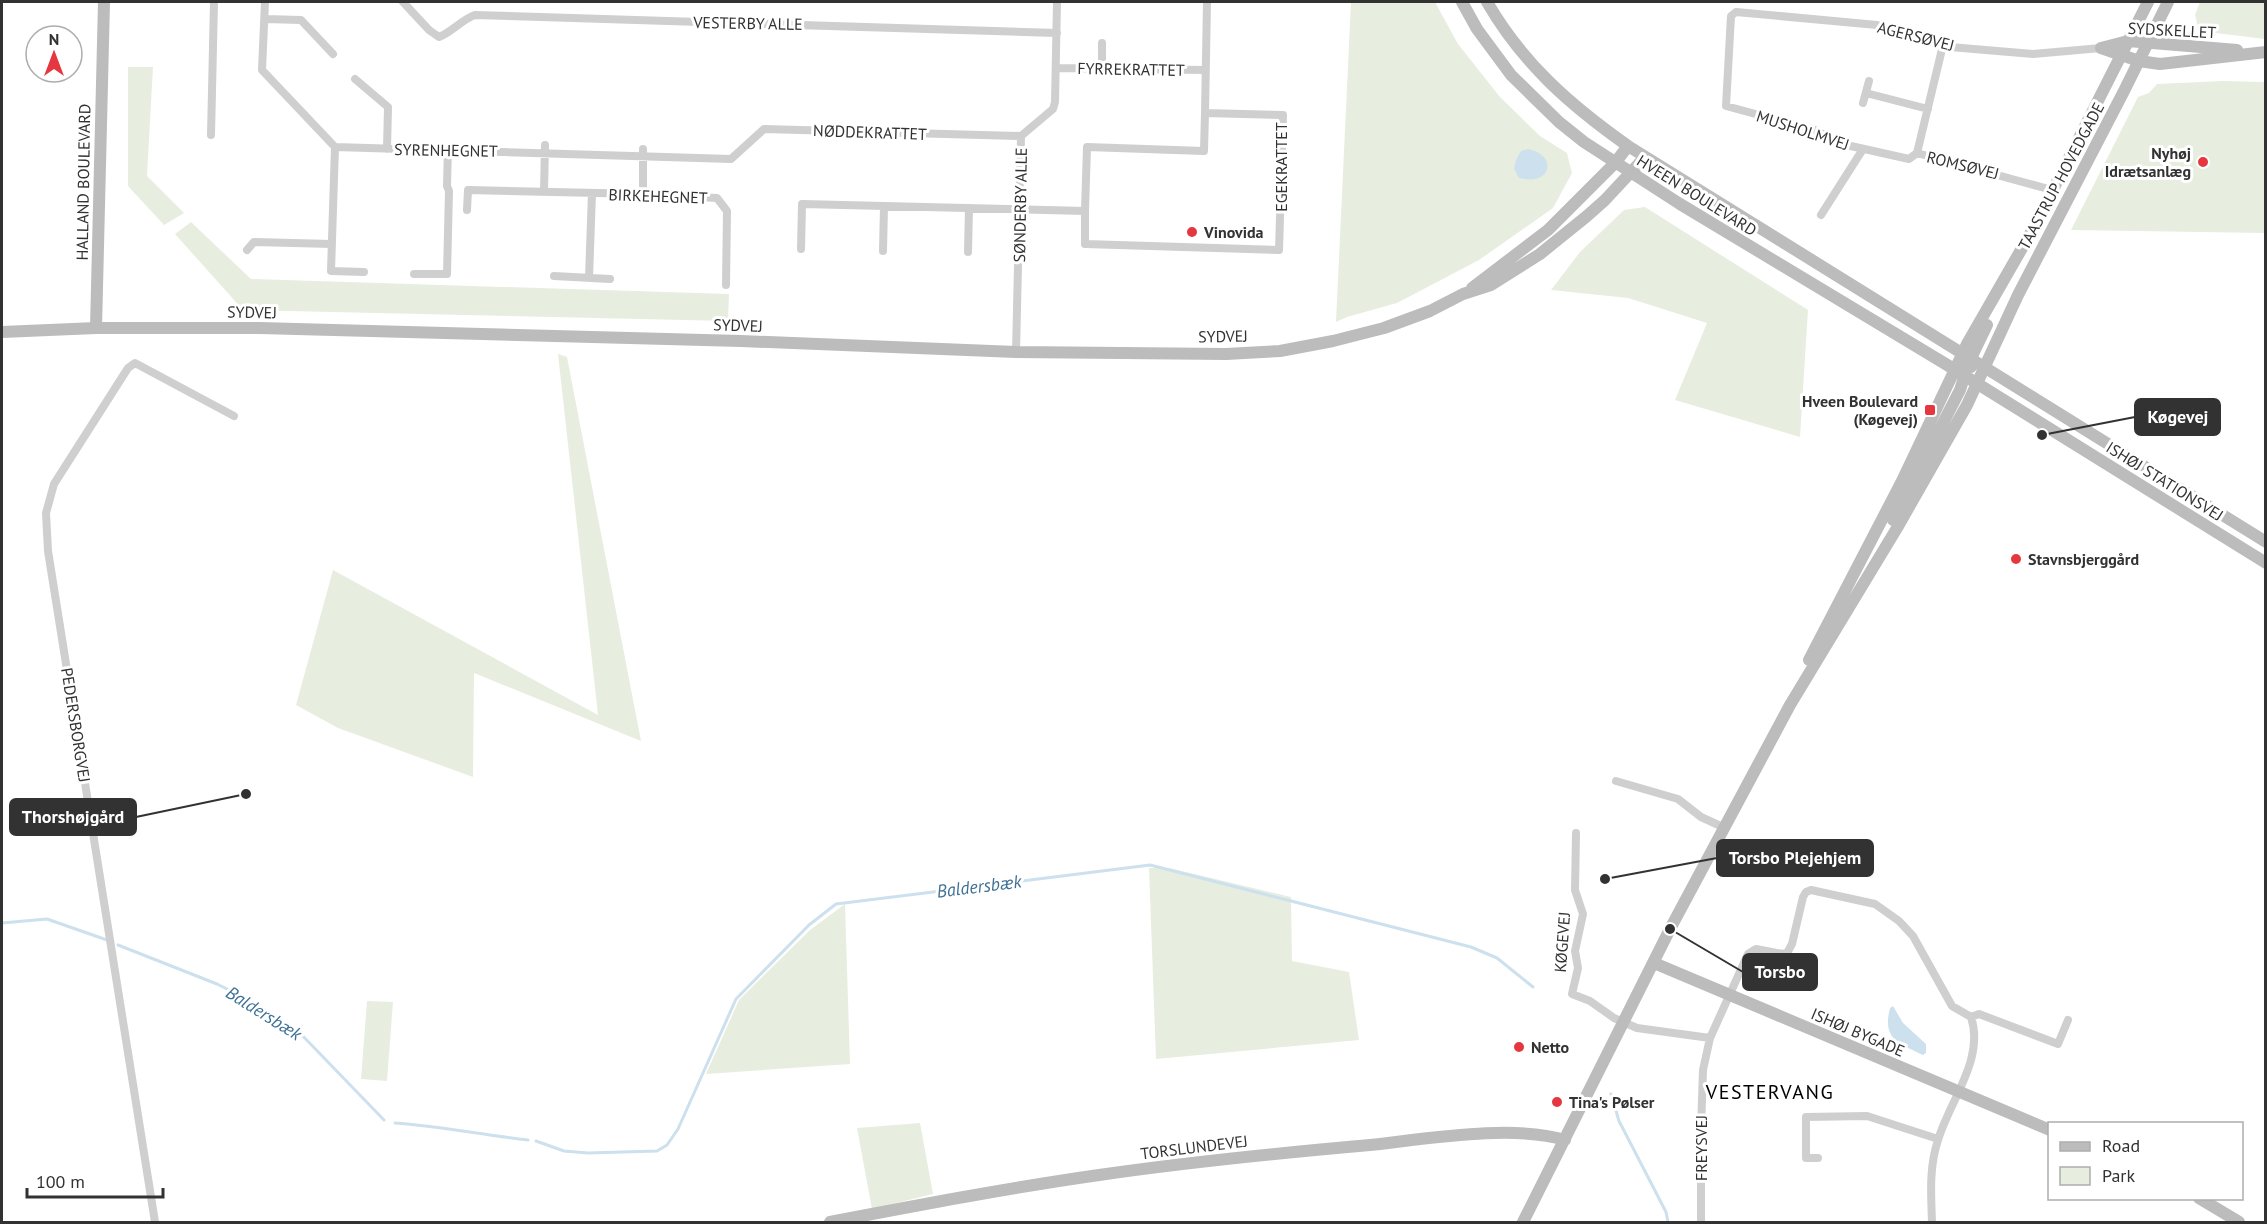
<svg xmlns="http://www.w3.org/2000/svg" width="2267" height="1224" viewBox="0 0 2267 1224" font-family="'PT Sans',sans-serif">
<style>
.green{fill:#e7eee0}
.water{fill:#cde0ed}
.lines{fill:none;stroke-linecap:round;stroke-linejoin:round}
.stream{stroke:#cde0ed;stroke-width:3}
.street{stroke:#cfcfcf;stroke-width:8}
.secondary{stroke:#bcbcbc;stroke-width:12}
.poi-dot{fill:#e5373f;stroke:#fff;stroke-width:2}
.labels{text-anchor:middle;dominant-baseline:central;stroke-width:6;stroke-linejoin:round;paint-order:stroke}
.street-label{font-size:16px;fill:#323232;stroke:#fff}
.poi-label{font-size:16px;font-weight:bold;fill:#323232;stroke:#fff;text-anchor:start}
.water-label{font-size:18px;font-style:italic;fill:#3e7195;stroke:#fff}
.quarter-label{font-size:20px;letter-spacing:1.5px;fill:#000;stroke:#fff}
.leader{fill:none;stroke:#323232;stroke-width:2}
.callout-dot{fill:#323232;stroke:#fff;stroke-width:2}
.callout{fill:#323232;stroke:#323232;stroke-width:2}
.callout-label{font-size:18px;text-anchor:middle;font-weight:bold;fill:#fff}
</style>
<rect width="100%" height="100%" fill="#fff"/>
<path class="green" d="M1351,2H1435L1458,44L1500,97L1540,136L1567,153L1572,173L1553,208L1479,260L1397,303L1347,317L1336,322Z
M2200,2H2265V39L2199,31L2195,15Z
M128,67H153L147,176L184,213L164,225L128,186Z
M2223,81L2265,82V233L2071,230L2138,97L2149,93L2157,84Z
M1645,207L1808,310L1800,437L1675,400L1707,323L1628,298L1551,290L1580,252L1624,210Z
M191,222L251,279L729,294L728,321L243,310L175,234Z
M558,354L567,357L641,741L474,673L473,777L338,728L296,705L333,570L598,715Z
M1149,868H1169L1291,897L1292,961L1349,972L1359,1040L1156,1059Z
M845,904L850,1064L706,1074L739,1000L810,930Z
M367,1001L393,1002L387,1081L361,1079Z
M920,1123L933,1194L872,1209L857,1128Z"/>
<path class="water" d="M1528,149C1559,155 1551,187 1519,178L1514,169L1516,160L1521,151Z
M1893,1006L1903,1023L1926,1044V1053L1923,1055C1898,1043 1882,1039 1890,1008Z"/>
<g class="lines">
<path class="stream" d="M2,923L47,919L107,940
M118,945L217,984L251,1001L297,1030L384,1120
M1611,1094L1619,1121L1666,1212L1668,1222
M395,1123C439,1126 483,1135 528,1140
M536,1141L564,1151L588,1153L657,1151L667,1145L678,1129L736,999L809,925L836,904L1150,865L1471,947L1497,958L1533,987"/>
<path class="street" d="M265,2L262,70L335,147L731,159L764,129L1021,136
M403,2L429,30L439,37C452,32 461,20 475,15L1057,33
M265,19L301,20L333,54
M1943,45L1917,153L2052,190
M1056,68L1205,70
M1102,69V43
M355,79L388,107L387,149
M1866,93L1928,109
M1863,103L1869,81
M1205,113L1207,2
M211,135L214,2
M335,147L331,271L364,272
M1917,153L1909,159L1842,144L1815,130L1726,106L1731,16L1736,12L1877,25L1950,47L2033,54L2101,48
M544,191L545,145
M643,194V149
M467,210L468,190L643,194L717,198L727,211L726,285
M1821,215L1863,149
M801,249L802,204L1085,211V244L1279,250L1283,115L1205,113L1204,151L1087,147L1085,211
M247,250L254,242L332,244
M883,251L884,206
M968,252L969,208
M414,274H447L449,191L447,186L448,147
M554,276L610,279
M589,278L592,193
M1016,352L1021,136L1053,109L1055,102L1057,2
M1616,781L1678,799L1701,817L1725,828
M1576,833L1575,890L1583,914L1575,951L1578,968L1572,994L1590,1001L1614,1018L1637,1028L1710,1038
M1971,1017L1979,1014L2058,1044L2068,1020
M1818,1158H1806V1117L1867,1116L1938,1139
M155,1222L48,551L46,513L54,484L128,368L135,363L234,416
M1701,1222V1129L1703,1070L1710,1038L1748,954L1756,949L1783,954L1787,953L1792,944L1803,897L1806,892L1811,890L1875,904L1899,921L1913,936L1952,1006L1971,1017C1985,1059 1950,1100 1938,1140C1929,1167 1931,1194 1932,1222"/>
<path class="secondary" d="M1462,2L1477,29L1511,75L1559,122L1584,142L1680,204L1944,363L2266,563
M1487,2C1523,64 1570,105 1628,146L2266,542
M2101,48L2139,61L2160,64L2266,52
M2101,48L2128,41L2237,50
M1472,288L1548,230L1615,163L1628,146
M96,328L104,2
M2,332L96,328H259L741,341L1016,352L1226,354L1280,351L1333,341L1384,328L1430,311L1463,294L1491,285L1540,254L1587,216L1605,200L1645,157
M1971,367L1973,354L1987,325
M1893,520L1960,390L1967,368L1963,354
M1809,660L1902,481L1967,344L2033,229L2148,2
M1654,963L2050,1130
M2199,1198L2239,1222
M830,1222C919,1205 1008,1188 1099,1175C1189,1162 1279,1153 1370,1145C1426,1139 1512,1124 1565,1140
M1523,1222L1670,929L1790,705L1897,528L1967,405L2018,295L2124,91L2168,2"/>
</g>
<g class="poi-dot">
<circle cx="2203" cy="162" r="6"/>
<circle cx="1192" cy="232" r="6"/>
<rect x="1924" y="404" width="12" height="12" rx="3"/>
<circle cx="2016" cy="559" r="6"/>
<circle cx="1519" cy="1047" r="6"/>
<circle cx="1557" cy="1102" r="6"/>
</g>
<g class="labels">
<g class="street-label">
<text transform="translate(748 23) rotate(1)">VESTERBY ALLE</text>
<text transform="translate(2172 30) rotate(3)">SYDSKELLET</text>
<text transform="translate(1916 36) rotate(14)">AGERSØVEJ</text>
<text transform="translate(1131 69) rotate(1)">FYRREKRATTET</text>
<text transform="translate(1803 130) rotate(18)">MUSHOLMVEJ</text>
<text transform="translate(870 132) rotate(2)">NØDDEKRATTET</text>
<text transform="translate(446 150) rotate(1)">SYRENHEGNET</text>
<text transform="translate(1963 165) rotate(14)">ROMSØVEJ</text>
<text transform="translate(1281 167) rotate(-90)">EGEKRATTET</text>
<text transform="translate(2061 176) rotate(-62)">TAASTRUP HOVEDGADE</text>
<text transform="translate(83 182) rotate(-89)">HALLAND BOULEVARD</text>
<text transform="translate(1697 195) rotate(32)">HVEEN BOULEVARD</text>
<text transform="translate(658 196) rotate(2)">BIRKEHEGNET</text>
<text transform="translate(1020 205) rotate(-89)">SØNDERBY ALLE</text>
<text transform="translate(252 312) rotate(1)">SYDVEJ</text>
<text transform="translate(738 325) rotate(2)">SYDVEJ</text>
<text transform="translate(1223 336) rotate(-1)">SYDVEJ</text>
<text transform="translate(2165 481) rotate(32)">ISHØJ STATIONSVEJ</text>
<text transform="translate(76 725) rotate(81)">PEDERSBORGVEJ</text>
<text transform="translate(1562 942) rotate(-86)">KØGEVEJ</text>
<text transform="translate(1858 1032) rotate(23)">ISHØJ BYGADE</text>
<text transform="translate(1194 1147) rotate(-7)">TORSLUNDEVEJ</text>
<text transform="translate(1701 1148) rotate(-90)">FREYSVEJ</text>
</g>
<g class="poi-label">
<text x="2191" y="153" text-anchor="end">Nyhøj<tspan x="2191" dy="18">Idrætsanlæg</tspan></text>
<text x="1204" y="232">Vinovida</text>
<text x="1918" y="401" text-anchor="end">Hveen Boulevard<tspan x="1918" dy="18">(Køgevej)</tspan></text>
<text x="2028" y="559">Stavnsbjerggård</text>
<text x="1531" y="1047">Netto</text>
<text x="1569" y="1102">Tina's Pølser</text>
</g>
<g class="water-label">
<text transform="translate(979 886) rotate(-7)">Baldersbæk</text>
<text transform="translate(264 1013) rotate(32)">Baldersbæk</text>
</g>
<g class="quarter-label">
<text x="1770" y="1092">VESTERVANG</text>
</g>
</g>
<path class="leader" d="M2042 435L2135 417M246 794L136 817M1605 879L1717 858M1670 929L1743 972"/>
<g class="callout-dot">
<circle cx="2042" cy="435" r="6"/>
<circle cx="246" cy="794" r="6"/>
<circle cx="1605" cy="879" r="6"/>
<circle cx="1670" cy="929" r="6"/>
</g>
<g class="callout">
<rect x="2135" y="399" width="85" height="36" rx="6"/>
<rect x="10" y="799" width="126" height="36" rx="6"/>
<rect x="1717" y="840" width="156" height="36" rx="6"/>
<rect x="1743" y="954" width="74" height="36" rx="6"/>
</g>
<g class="callout-label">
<text x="2178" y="423">Køgevej</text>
<text x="73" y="823">Thorshøjgård</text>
<text x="1795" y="864">Torsbo Plejehjem</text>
<text x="1780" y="978">Torsbo</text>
</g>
<rect width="2267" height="1224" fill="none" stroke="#323232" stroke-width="6"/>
<rect x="2048" y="1122" width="195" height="78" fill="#ffffff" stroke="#adadad" stroke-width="1.5"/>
<rect x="2060" y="1142" width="30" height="9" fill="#bcbcbc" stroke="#adadad" stroke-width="1.5"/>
<text x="2102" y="1152" font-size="18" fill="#323232">Road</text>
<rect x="2060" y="1167" width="30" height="18" fill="#e7eee0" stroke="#adadad" stroke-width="1.5"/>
<text x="2102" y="1182" font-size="18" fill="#323232">Park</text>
<g transform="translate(54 54)"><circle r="28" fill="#ffffff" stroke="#adadad" stroke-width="1.5"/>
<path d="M0-4.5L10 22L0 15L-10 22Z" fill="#e5373f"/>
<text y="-9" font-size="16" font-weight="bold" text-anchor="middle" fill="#323232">N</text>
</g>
<path d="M27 1188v9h136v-9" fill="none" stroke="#323232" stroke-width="3"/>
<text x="36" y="1188" font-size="18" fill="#323232" stroke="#ffffff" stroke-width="4.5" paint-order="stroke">100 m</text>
</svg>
